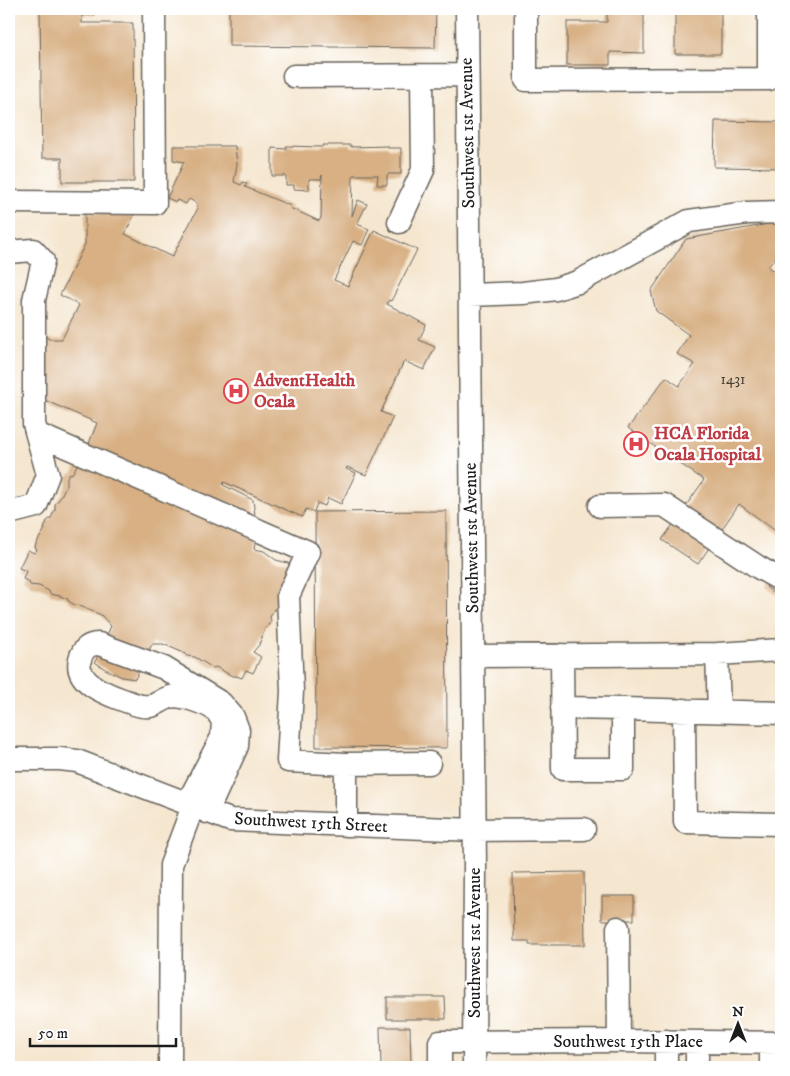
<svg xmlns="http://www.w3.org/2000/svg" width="790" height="1076" viewBox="0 0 790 1076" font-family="'IM FELL DW Pica',serif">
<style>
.building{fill:#d8b084}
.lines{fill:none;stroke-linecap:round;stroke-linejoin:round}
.minor-casing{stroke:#68635b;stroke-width:25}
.minor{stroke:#fff;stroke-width:22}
.labels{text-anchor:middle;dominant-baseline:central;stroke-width:5;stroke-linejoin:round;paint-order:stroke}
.number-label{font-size:15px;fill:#4b4136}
.street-label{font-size:18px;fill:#1c1c1c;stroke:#fff}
.health-label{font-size:18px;font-weight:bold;fill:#be3a42;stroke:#fff;text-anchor:start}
</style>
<rect width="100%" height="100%" fill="#fff"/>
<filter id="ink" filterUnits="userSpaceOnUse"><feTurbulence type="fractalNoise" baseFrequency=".02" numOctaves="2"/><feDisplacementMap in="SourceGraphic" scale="10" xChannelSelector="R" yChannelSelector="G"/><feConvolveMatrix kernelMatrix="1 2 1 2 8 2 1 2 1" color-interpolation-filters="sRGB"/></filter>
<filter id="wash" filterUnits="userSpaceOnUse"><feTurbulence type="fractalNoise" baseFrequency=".0096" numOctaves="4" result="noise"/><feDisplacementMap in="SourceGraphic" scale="20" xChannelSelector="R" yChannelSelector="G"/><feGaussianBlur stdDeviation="1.12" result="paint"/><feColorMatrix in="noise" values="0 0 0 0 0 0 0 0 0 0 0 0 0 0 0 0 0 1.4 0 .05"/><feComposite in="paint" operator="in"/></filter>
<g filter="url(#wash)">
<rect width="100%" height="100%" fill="#f5e6cf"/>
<g id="blocks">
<path class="building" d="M40,9H95V15H82V23H133L134,182H62V158H42Z
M229,9H436L435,48L229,46Z
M693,9H721V54H675V10H693Z
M607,11H644V53L610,52V65H567V22H607Z
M715,121L781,122V168L714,167Z
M323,145H351V147L388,146V148H401V174H388L387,175V185H377L378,175H353L352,216L358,200L367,204L357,224L369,229L362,245L353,241L334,280L348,286L374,230L417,250L391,301L389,300L387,304L426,325L419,340L435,347L424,370L404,361L381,412L393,417L366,475L347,467L346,469L356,473L341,504L328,498L325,506L317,503L314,512L306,509L302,517L224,482L223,485L253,500L257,531L254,549L264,551L276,560L288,563L290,566L281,600L277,607L274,609L270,617L271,621L267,627L265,628L259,645L253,652L261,657L253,673L246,670L242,678L236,676H232L216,667L213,668L195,657L187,656L184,653L163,644H152L135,679L122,677L105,669L95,662L111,626L101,615L80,606L75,605L68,601V599L60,596L50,594L49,591L39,586L30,585L29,582L23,579L26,571L19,568L28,550L34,553L37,550L35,548L36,544L45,529H44L47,521L51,518L55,509V504L60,498L67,484V477L70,473L72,474L88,446L97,423L42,399L25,339L46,337L49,339H62L79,305L60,295L85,244V213H135L125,234L172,257L198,208L196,207L198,204L189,199L186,204L177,200L176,202L167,198L184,162L173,160V146H235L237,164L234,182L241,185L243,182L247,184L245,187L291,206L290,208L319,221L321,218L322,175L321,179H309V190L294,189V185H286V176H272V148L286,149V146L322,147Z
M780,222L781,250L768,267L781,277V535L739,504L698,564L662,540L704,480L628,428L666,377L679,386L695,364L677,354L689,335L656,311L651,291L686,239Z
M446,511L447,748L316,747L315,512Z
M781,565V598L766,587Z
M584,872L585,945H529V941H514L513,873Z
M602,896H634V920H602Z
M387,997H445L446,1019H387Z
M380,1027H410L411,1067H381Z"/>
</g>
</g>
<g filter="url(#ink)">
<use href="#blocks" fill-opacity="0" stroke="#68635b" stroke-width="1"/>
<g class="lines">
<defs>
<path id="minor" d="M467,9L475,866L474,1067
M526,9V80L769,79V9
M294,76L467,75
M9,202L155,203L154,9
M399,222L423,170L422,76
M9,252L33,250L43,261L34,300V424L48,475L36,506L9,513
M470,295L523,293L556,289L578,282L689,221L747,213L781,212
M37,434L308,552L288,596L292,691L288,761L346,764V825
M600,506L664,505L758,567L781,580
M717,654L719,711
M562,655L563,769H623V709L562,708
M473,656L717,654L781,650
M623,709L781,713
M684,710L685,822L781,824
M9,759H60L77,761L230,820L474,830L584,829
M346,764L429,763
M187,804L222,737L223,721C220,717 218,712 214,709C205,703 180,694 170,697C158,701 156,708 142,706C136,705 129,702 123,700C107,694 74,683 80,659C83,649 88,644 99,644L164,668L221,703L233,717L238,730L237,746L207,812
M618,928L619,1041
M666,1041V1067
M697,1042V1067
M170,1067L171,865L193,806
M440,1067V1042L619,1041L781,1043
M771,1067V1043"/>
</defs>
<use href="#minor" class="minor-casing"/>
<use href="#minor" class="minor"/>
</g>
</g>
<defs>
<symbol id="hospital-ring" viewBox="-11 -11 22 22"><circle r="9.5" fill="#fff" stroke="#e0444e" stroke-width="1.5"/><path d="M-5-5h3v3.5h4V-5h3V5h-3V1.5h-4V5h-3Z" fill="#e0444e"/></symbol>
</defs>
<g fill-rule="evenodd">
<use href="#hospital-ring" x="222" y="377" width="28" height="28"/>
<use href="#hospital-ring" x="622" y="430" width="28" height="28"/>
</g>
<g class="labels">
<g class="number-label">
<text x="733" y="379">1431</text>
</g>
<g class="street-label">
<text transform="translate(468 133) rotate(-91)">Southwest 1st Avenue</text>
<text transform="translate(472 538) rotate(-91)">Southwest 1st Avenue</text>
<text transform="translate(311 823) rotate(3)">Southwest 15th Street</text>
<text transform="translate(475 943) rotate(-90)">Southwest 1st Avenue</text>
<text x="628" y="1042">Southwest 15th Place</text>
</g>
<g class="health-label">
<text x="254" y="381">AdventHealth<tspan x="254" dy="21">Ocala</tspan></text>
<text x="654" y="434">HCA Florida<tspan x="654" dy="21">Ocala Hospital</tspan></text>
</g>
</g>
<rect width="790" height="1076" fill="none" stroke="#fff" stroke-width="30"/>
<g transform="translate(738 1024)" stroke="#ffffff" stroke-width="4" paint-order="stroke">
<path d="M0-4L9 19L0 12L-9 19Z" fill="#1c1c1c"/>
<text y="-8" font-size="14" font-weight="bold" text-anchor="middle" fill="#1c1c1c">N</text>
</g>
<path d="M30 1038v8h146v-8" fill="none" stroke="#1c1c1c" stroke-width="2.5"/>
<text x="38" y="1038" font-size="15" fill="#1c1c1c" stroke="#ffffff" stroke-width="4" paint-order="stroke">50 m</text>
</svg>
